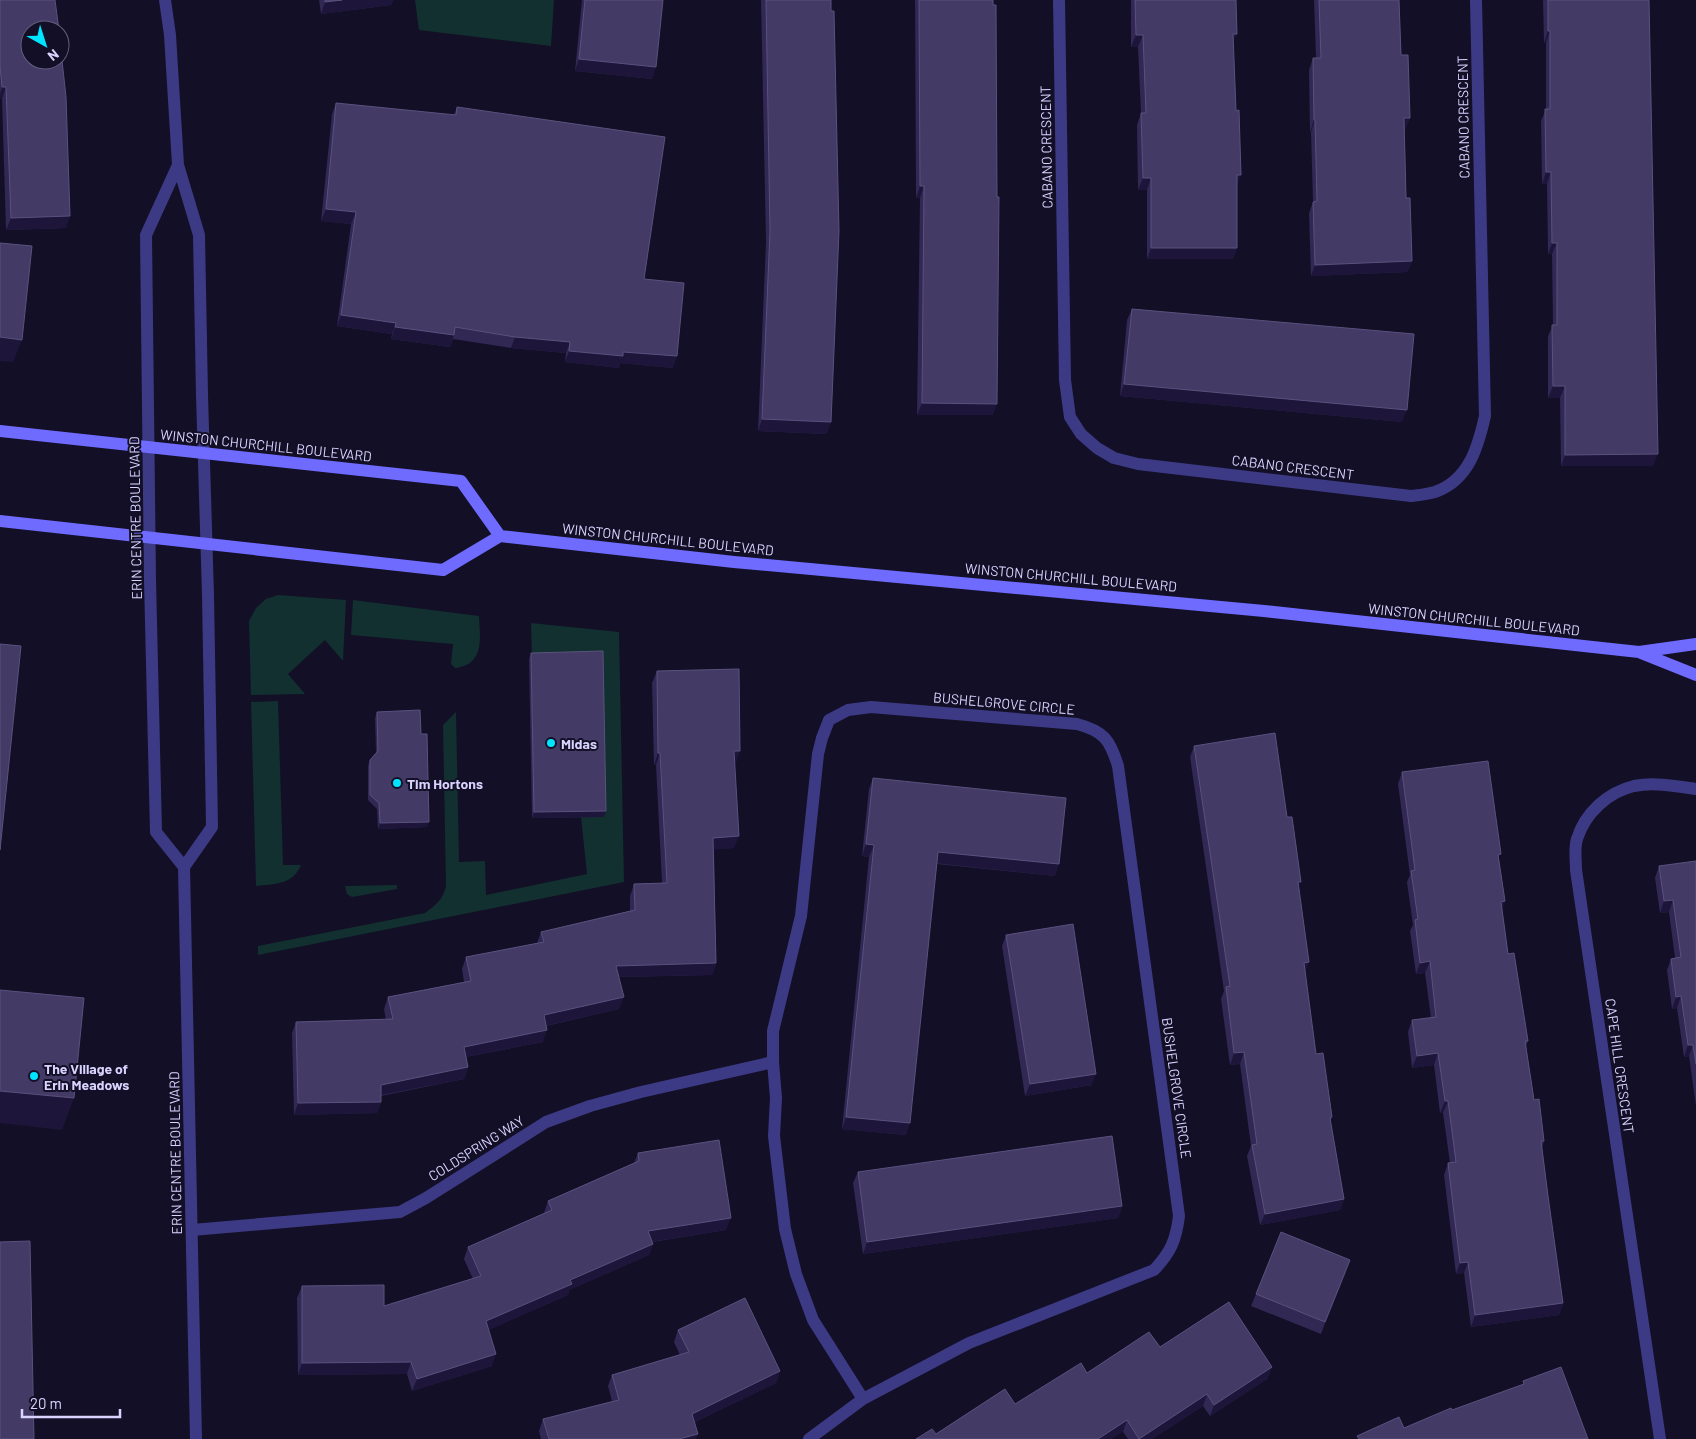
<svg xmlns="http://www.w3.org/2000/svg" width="1696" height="1439" viewBox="0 0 1696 1439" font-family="Barlow,sans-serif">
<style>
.green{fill:#12302f}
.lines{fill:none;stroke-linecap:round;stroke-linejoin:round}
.minor{stroke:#3d3a85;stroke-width:12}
.tertiary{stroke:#3d3a85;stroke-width:12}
.secondary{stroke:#6f6bff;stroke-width:12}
.wall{fill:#312854}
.shaded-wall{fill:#1d163a}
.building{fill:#433a66;stroke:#5a527e}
.poi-dot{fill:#00e5ff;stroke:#130f26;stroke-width:2}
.labels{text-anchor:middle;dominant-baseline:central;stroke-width:4;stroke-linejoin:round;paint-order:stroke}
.street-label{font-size:14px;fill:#d9d4ff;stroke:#130f26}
.poi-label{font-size:14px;font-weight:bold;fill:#d9d4ff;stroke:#130f26;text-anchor:start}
</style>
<rect width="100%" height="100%" fill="#130f26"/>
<path class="green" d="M415,0H554L551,46L419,30Z
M278,595L346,600L343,661L325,640L288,674L305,694L251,695L249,621L256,608L266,599Z
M353,600L479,616C480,639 485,664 455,668L451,664L453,644L351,635Z
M531,623L619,632L624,882L258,955V946L425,913C436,905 443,899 446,886L443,725L456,712L459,862L485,861L486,895L587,874L581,817L532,659Z
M278,701L283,865H301C293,885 274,884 256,886L251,702Z
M397,885V889L352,897L347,894L345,886Z"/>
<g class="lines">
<path class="minor" d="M1059,0L1065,380L1070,417L1081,434L1097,448L1114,458L1138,464L1411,496C1419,495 1428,494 1435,492C1469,480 1478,447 1485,416L1476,0
M192,1230L400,1212L426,1198L546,1122L590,1106L641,1092L773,1062
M809,1439L863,1399L969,1343L1154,1270C1171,1252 1176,1240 1179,1216L1118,766C1110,740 1104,731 1077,724L871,707L848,710L829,720L822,738L818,754L801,916L773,1031V1062L776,1098L774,1136L785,1229L796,1274L813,1320L863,1399
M1660,1439L1576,870C1576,860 1574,848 1577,839C1585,813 1608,792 1634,786C1654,782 1676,786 1696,789"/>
<path class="tertiary" d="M165,0L170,35L178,165L199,235L202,395L208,595L212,827L184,867L196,1439
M178,165L146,235L150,580L156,832L184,867"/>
<path class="secondary" d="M0,431L461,481L500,536
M0,521L443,570L500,536L734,562L1264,611L1639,652L1696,644
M1641,653L1696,675"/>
</g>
<path class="wall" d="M0,0L66,228L6,230L2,99H0Z
M319,0H393L391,5L321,14Z
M582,0H663L652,79L575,71Z
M761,0H831L827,434L758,431L766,242Z
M915,0H993V415H917L920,198H916Z
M1131,0H1236L1233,42L1237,184V248L1233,259H1147V190H1138L1137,125L1141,113L1138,47H1131Z
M1314,0H1399L1401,55L1410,118L1405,129H1404L1406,198L1412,261L1407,272L1311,276L1309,213L1313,202L1311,132H1310L1309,70L1313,58H1316Z
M1543,0H1649L1653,466H1561L1560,398H1548V336L1553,325L1552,254H1548L1547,184H1542L1541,121L1546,109V43H1544Z
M336,103L454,115L457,107L644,279L673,368L620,363L619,368L565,362L566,353L511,348L453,339L450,347L391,339L392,334L337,326L351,224L321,221L332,114Z
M1132,309L1402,422L1120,396L1127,320Z
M531,653L604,817L532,818L529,659Z
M657,671L736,763H735L734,848L714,849L716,963L712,975L619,977V1009L546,1026L543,1042L466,1057L468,1067L464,1079L381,1096V1102L377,1113L294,1115L292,1033L296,1022L386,1020L384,1009L388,997L464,982L462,969L466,957L537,943L541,932L630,911V896L634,884L662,883L656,765H654L652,683Z
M377,712L421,734L427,827L378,829L377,809L368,800V766L370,760L376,754L375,718Z
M1194,746L1287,817L1299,888L1305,973L1316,1054L1332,1117L1330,1122L1344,1199L1340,1210L1260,1225L1247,1156L1251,1146L1240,1064L1230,1065L1221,999L1224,991L1190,757Z
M1402,772L1499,859L1505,901L1502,909L1508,954L1528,1041L1526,1046L1534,1100L1544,1141L1542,1148L1548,1196L1563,1303L1559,1315L1471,1327L1464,1273L1456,1274L1444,1175L1448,1163H1450L1443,1113H1440L1434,1065L1412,1068L1408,1032L1412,1020L1431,1018L1425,973L1416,974L1410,931L1413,925L1407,882L1410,875L1398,784Z
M873,778L1055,876L937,864L906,1135L842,1129L869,857L862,856L869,789Z
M1696,861V1106L1689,1056L1684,1057L1677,1008L1672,1009L1667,970L1671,959L1675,958L1669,912L1660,913L1655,878L1659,866Z
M1006,935L1092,1085L1025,1096L1002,946Z
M638,1153L726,1230L652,1242L653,1244L649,1255L569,1290L568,1295L488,1330L492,1366L412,1391L407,1374L298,1375L297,1298L302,1286L384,1306L473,1279L464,1259L468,1247L544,1213L548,1201L634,1163Z
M858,1172L1122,1206L1118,1218L863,1254L853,1183Z
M1346,1272L1321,1334L1251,1306L1256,1294Z
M678,1330L780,1371L776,1383L695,1422L696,1439H541L539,1431L543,1419L612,1401L608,1386L612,1375L680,1355L674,1342Z
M1160,1347L1272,1367L1267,1379L1210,1416L1203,1406L1152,1439H1128L1123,1432L936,1434L1015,1404L1087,1373Z"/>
<path class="shaded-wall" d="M342,0H393L391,5L321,14L325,2Z
M1548,31H1550L1546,43H1544Z
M1233,34H1237L1232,45Z
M1136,35H1143L1138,47H1131Z
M579,59L656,67L652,79L575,71Z
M2,87H6L2,99H0V94Z
M1404,118H1410L1405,129L1399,130Z
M1314,120H1315L1311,132H1310Z
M1546,172H1551L1547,184H1542Z
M1237,175H1241L1236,187Z
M1143,178H1151L1147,190H1138Z
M920,186H924L920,198H916Z
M326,209L356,212L351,224L321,221Z
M70,216L66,228L6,230L11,218Z
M1552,243H1557L1552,254H1548Z
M1151,248H1237L1233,259H1147Z
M1412,261L1407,272L1311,276L1315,265Z
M341,315L396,323L392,334L337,326Z
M395,327L454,335L450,347L391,339Z
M0,337L22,340L13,362L0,361Z
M515,337L570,342L566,353L511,348Z
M569,351L623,352L677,356L673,368L620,363L619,368L565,362Z
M1124,384L1407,410L1402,422L1120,396Z
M1553,386H1565L1560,398H1548Z
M922,403L997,404L993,415H917Z
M762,419L831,422L827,434L758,431Z
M1658,454L1653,466H1561L1565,455Z
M734,751H740L736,763H730Z
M658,753H660L656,765H654Z
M606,811L604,817L532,818L534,812Z
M429,822L427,827L378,829L380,823Z
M739,836L734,848L709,850L713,838Z
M866,844L874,845L869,857L862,856Z
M938,852L1059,864L1055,876L934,863Z
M1673,900L1669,912L1660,913L1664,901Z
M1505,901L1500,913L1501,902Z
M1430,961L1425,973L1416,974L1420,963Z
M1309,962L1305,974L1304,963Z
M716,963L712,975L612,977L616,966Z
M1681,996L1677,1008L1672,1009L1676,997Z
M624,997L619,1009L540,1027L544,1015Z
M547,1030L543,1042L460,1058L464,1047Z
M1688,1045H1693L1689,1056L1684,1057Z
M1244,1052L1240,1064L1230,1065L1234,1053Z
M1438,1053L1434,1065L1412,1068L1417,1056Z
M468,1067L464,1079L376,1096L381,1085Z
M1096,1074L1092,1085L1025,1096L1030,1084Z
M0,1091L74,1098L62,1130L0,1123Z
M1445,1101H1448L1443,1113H1440Z
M381,1102L377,1113L294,1115L298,1103Z
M846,1117L910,1123L906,1135L842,1129Z
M1344,1199L1340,1210L1260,1225L1265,1214Z
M1122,1206L1118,1218L863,1254L867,1242Z
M731,1218L726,1230L644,1243L648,1231Z
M653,1244L649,1255L569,1290L568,1295L482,1333L486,1321L570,1280Z
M1350,1260L1346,1272L1321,1334L1325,1322Z
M1468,1262L1464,1273L1456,1274L1460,1263Z
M1563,1303L1559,1315L1471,1327L1475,1315Z
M496,1354L492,1366L412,1391L417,1379Z
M411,1362L407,1374L298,1375L302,1363Z
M1272,1367L1267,1379L1210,1416L1214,1405Z
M780,1371L776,1383L688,1426L692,1414Z
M1207,1394L1203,1406L1152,1439H1139Z
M1127,1420L1123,1432L1112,1439H1098Z
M698,1434L696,1439H679Z"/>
<path class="building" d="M0,0H55L59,30H30V60H60V42L66,97L70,216L11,218L6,87H2L0,66Z
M325,0H342L325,2Z
M585,0H663L656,67L579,59Z
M766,0H831V11H834L839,231L831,422L762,419L770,231Z
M919,0H993V5H996L997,197H999L997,404L922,403L924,186H920Z
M1135,0H1236L1237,34H1233L1236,111L1239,110L1241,175H1237V248H1151V178H1143L1141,113H1146L1143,35H1136Z
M1319,0H1399L1401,55H1408L1410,118H1404L1406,198H1410L1412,261L1315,265L1313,202L1317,201L1315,120H1314L1313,58H1321Z
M1548,0H1649L1658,454L1565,455V386H1553L1552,325H1557V243H1552L1551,172H1546L1545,109H1550V31H1548Z
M336,103L456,115L457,107L665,137L644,279L684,283L677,356L623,352V356L569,351L570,342L515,337L455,327L454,335L395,327L396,323L341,315L356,212L326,209Z
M0,243L32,246L22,340L0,337Z
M1132,309L1414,334L1407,410L1124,384Z
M0,644L21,646L0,850Z
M603,651L606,811L534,812L531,653Z
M739,669L740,751H734L739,836L713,838L716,963L616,966L624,997L544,1015L547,1030L464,1047L468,1067L381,1085V1102L298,1103L296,1022L393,1019L388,997L471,981L466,957L544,942L541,932L635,910L634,884L667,883L660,753H658L657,671Z
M420,710L421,734H427L429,822L380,823L379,803L370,795V760L378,751L377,712Z
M1275,733L1287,817H1292L1301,882H1298L1309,962L1304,963L1316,1054L1323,1053L1332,1117L1330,1118L1344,1199L1265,1214L1252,1145L1257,1144L1244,1052L1234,1053L1226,987L1230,986L1194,746Z
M1488,761L1501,854L1498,855L1505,901L1501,902L1508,954L1514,953L1528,1041H1525L1534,1100L1539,1099L1544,1141H1541L1548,1196L1563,1303L1475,1315L1468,1262L1460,1263L1448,1163L1456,1162L1448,1101H1445L1438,1053L1417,1056L1412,1020L1436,1017L1430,961L1420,963L1415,920L1418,919L1411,871L1415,870L1402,772Z
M873,778L1066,798L1059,864L938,852L910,1123L846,1117L874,845L866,844Z
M1696,861V1064L1693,1045H1688L1681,996L1676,997L1671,959L1681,957L1673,900L1664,901L1659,866Z
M1073,924L1096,1074L1030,1084L1006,935Z
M0,990L84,998L74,1098L0,1091Z
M1112,1136L1122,1206L867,1242L858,1172Z
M719,1140L731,1218L648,1231L653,1244L570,1280L572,1284L486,1321L496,1354L417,1379L411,1362L302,1363V1286L384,1285V1306L481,1276L468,1247L552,1210L548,1201L639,1161L638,1153Z
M1281,1232L1350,1260L1325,1322L1256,1294Z
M30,1241L34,1439H0V1242Z
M745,1298L780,1371L692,1414L698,1434L679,1439H549L543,1419L619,1400L612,1375L689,1352L678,1330Z
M1229,1302L1272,1367L1214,1405L1207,1394L1139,1439L1127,1420L1098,1439H916L932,1429L936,1434L1005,1389L1015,1404L1081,1363L1087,1373L1149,1332L1160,1347Z
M1561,1367L1588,1439H1359L1357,1436L1399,1417L1404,1428L1451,1408L1452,1410L1524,1384L1523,1381Z"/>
<g class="poi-dot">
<circle cx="551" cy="743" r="5"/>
<circle cx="397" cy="783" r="5"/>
<circle cx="34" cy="1076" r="5"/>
</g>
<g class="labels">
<g class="street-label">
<text transform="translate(1463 117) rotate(-91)">CABANO CRESCENT</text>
<text transform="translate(1046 147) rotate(-91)">CABANO CRESCENT</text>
<text transform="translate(266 445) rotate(6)">WINSTON CHURCHILL BOULEVARD</text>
<text transform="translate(1293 467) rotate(7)">CABANO CRESCENT</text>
<text transform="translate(135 518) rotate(-91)">ERIN CENTRE BOULEVARD</text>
<text transform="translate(668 539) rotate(6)">WINSTON CHURCHILL BOULEVARD</text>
<text transform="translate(1071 577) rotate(5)">WINSTON CHURCHILL BOULEVARD</text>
<text transform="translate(1474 619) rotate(6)">WINSTON CHURCHILL BOULEVARD</text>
<text transform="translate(1004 703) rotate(5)">BUSHELGROVE CIRCLE</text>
<text transform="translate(1620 1066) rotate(82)">CAPE HILL CRESCENT</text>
<text transform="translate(1177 1088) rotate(82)">BUSHELGROVE CIRCLE</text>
<text transform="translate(476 1148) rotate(-32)">COLDSPRING WAY</text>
<text transform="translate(175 1153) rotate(-91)">ERIN CENTRE BOULEVARD</text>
</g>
<g class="poi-label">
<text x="561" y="743">Midas</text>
<text x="407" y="783">Tim Hortons</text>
<text x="44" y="1068">The Village of<tspan x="44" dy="16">Erin Meadows</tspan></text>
</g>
</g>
<g transform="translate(45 45) rotate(141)"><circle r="24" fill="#130f26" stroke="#625e7d"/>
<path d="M0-4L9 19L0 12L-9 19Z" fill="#00e5ff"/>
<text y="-8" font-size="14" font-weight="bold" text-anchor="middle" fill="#d9d4ff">N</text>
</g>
<path d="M22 1409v8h98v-8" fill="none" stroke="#d9d4ff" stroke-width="2.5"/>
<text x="30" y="1409" font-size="15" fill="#d9d4ff" stroke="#130f26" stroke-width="4" paint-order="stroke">20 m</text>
</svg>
